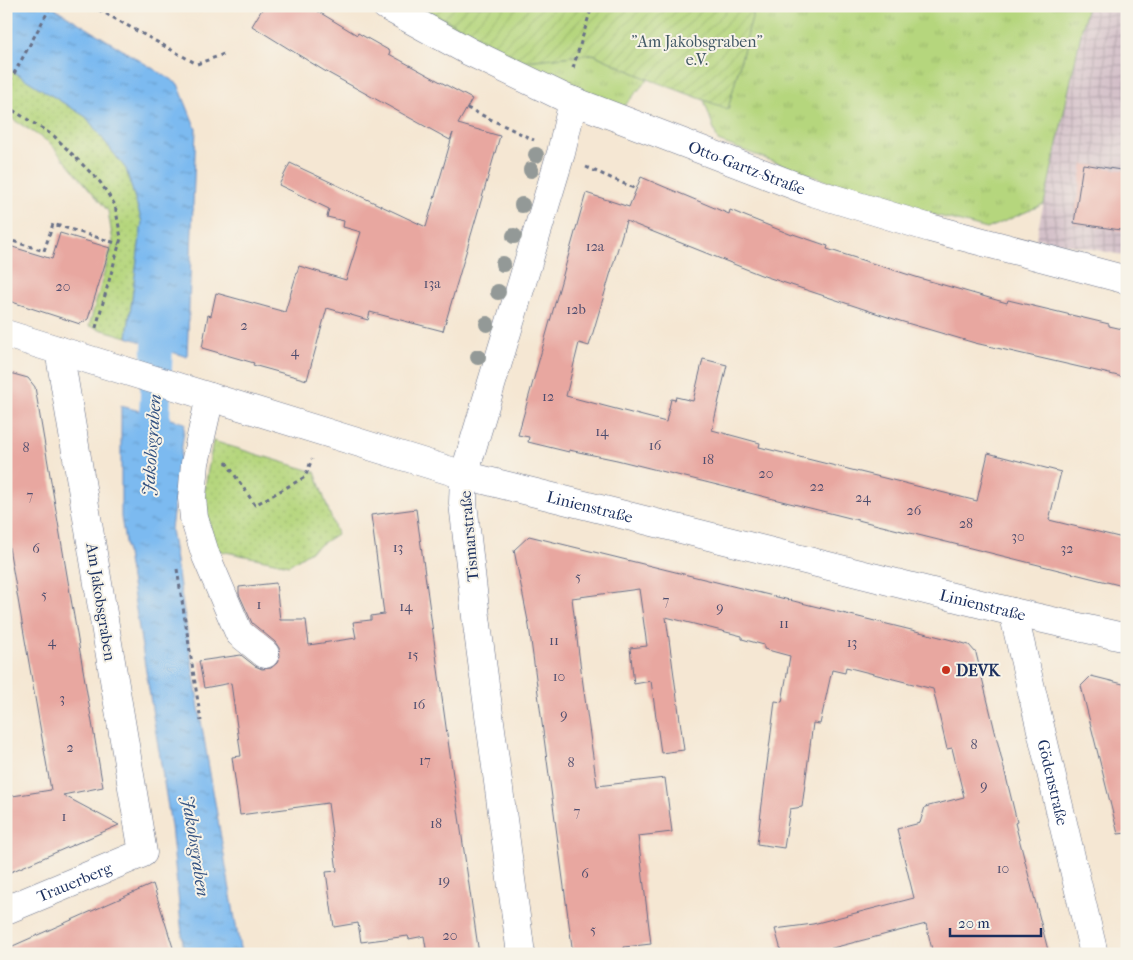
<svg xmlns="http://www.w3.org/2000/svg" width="1133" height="960" viewBox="0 0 1133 960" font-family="'IM FELL French Canon',serif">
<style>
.industrial{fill:url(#industrial-grid)}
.grass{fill:url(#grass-tufts);stroke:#68826e}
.park{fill:url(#park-dots);stroke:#68826e}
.garden{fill:url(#garden-furrows);stroke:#68826e}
.water{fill:url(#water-ripples);stroke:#4c74a7}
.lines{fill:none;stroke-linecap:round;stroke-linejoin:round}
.canal{stroke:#7cbaf0;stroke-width:31}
.building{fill:#e8a7a0}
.minor-casing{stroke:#676f87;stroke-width:29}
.path{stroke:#676f87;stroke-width:3;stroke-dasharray:4 4;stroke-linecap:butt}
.minor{stroke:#fff;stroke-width:28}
.tree{fill:#939997}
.poi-dot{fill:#c8321e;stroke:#f7f3e8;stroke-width:2}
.labels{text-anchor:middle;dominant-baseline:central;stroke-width:4;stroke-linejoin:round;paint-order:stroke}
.number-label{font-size:14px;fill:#4e4d6e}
.park-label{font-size:16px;fill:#425966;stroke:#f7f3e8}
.street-label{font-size:16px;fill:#1b2f5e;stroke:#f7f3e8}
.poi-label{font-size:16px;font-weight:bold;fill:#1b2f5e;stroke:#f7f3e8;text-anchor:start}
.water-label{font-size:18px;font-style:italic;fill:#335282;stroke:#f7f3e8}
</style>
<defs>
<pattern id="industrial-grid" width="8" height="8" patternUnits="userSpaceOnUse" patternTransform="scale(1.25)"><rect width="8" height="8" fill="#d2bdc7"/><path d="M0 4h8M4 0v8" fill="none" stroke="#aa9aa5"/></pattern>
<pattern id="grass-tufts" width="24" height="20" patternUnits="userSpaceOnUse" patternTransform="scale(1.25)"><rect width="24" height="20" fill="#b5d67d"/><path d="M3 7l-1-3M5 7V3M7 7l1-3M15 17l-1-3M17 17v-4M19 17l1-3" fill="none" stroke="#9bb86e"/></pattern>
<pattern id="park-dots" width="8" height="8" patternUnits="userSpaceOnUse" patternTransform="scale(1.25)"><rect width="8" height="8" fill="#b5d67d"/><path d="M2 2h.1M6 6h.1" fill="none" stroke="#9bb86e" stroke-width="1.8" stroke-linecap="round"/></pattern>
<pattern id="garden-furrows" width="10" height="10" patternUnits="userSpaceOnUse" patternTransform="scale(1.25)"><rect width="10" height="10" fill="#b5d67d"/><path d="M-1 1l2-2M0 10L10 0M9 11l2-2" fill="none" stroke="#9bb86e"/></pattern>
<pattern id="water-ripples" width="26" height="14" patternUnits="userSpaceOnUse" patternTransform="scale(1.25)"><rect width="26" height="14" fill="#7cbaf0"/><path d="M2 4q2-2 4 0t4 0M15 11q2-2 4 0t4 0" fill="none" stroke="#6598c6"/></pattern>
</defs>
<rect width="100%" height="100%" fill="#f7f3e8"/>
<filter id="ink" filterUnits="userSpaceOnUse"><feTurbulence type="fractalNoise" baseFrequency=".02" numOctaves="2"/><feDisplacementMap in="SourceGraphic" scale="10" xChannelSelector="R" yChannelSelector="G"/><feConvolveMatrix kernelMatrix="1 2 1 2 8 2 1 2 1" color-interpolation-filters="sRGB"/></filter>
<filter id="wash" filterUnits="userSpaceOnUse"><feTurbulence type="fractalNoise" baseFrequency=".0096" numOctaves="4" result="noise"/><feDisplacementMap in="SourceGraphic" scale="20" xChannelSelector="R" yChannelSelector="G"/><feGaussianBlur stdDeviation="1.12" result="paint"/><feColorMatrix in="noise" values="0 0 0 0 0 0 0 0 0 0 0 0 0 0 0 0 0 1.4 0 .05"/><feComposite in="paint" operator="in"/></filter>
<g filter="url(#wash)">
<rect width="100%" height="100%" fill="#f5e7d3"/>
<path class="industrial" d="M1087,6H1127V256L1036,238Z"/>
<path class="grass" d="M403,6H420L524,61L593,54L648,79L621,110Z
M755,6H1087L1044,204L987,229L872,198L718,141L704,100L728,108Z"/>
<path class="park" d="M6,67L86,117L126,169L142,222L127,337L89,326L113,242L108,211L50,143L6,115Z
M213,441L315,472L337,534L289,565L216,550L203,499Z"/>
<path class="garden" d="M420,6H755L728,109L648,79L593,54L524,61Z"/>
<path class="water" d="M6,6H51L178,84L196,129L187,357L127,337L142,222L126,169L86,117L6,67Z
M121,406L185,423L171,529L201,721L241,954H184L171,826L121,517Z"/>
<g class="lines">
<path class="canal" d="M153,457L159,305"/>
</g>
<g id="blocks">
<path class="building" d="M264,6H309L357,35L358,33L390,51L389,54L472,99L458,124L500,136L443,331L370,312L368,320L327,308L307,380L253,365L254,363L202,348L208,315L211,316L216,293L285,312L299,266L346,280L361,232L343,227L344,221L327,217L329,209L279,185L290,163L426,227L453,133L450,140L323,70L252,26Z
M1083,164L1127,171V231L1074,223Z
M641,177L729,214L730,210L792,235L793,234L828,246L827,249L919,278L1007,303L1008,300L1109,324V326L1127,330V378L975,343L900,321L761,275L626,221L589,346L579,343L566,396L666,422L671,399L675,400L676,397L693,401L703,359L727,365L712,430L760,443L759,447L977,501L988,453L1061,472L1049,520L1127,539V587L617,460L569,450V452L528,442L529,437L518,435L586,193L629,207Z
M60,233L110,248L88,319L80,324L6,300V245L52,259Z
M6,372L28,378L35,387L103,787L63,795L119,825L6,874V797L51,790L6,530Z
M416,509L446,727L479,954H427L424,936L409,939L408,936L361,942L358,923L334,927L326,872L337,871L328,803L240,815L232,757L241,756L231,683L204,688L199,661L241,655L255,666L262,669L271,668L277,663L280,656L279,648L275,642L252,623L239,594V587L276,583L280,620H306L309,645L356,638L353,622L371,620V616L384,614L371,515Z
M529,536L948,639L969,645L976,653L1017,822L1015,823L1049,954H933L926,924L809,954H782L775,929L813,924L914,898L897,829L920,823L925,807L964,797L952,748L947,749L933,689L846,667L845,673L832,670L820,724L813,723L802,807L790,809L784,848L757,844L775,701L782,702L790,656L764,649V645L742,639V636L666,617L684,750L661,753L651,681L634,684L630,648L647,646L639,589L572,598L579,655L597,786L665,778L672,832L638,836L651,944L624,947L625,954H573L529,626L514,550Z
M1091,676L1127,685V833L1118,834L1081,686Z
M153,884L175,954H6V949Z"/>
</g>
</g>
<g filter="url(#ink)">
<use href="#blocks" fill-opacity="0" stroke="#676f87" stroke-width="1"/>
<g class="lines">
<defs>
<g id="minor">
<path id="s1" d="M386,6L470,52L563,97L809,191L930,228L1127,280"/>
<path id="s2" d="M6,334L464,475L1013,612L1127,638"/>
<path d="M210,397L195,463L192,498L194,518L206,556L239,633L265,654"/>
<path id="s3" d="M1013,612L1094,954"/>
<path id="s4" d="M6,910L143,853L59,350"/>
<path d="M521,954L476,617L463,503L464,475L561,153L573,101"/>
</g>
</defs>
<use href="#minor" class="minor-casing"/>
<path class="path" d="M92,6L197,64L224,54
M573,68L592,6
M6,88L51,6
M6,106L54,136L100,182L115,205L121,238L95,331
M467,108L534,140
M586,167L636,189
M6,239L44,251L53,224L119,244
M226,462L255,505L305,477L312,459
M177,569L201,721"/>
<use href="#minor" class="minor"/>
</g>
<g class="tree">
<circle cx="536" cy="155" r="8"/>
<circle cx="531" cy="170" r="8"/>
<circle cx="522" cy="205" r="8"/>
<circle cx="514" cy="236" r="8"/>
<circle cx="503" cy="264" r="8"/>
<circle cx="498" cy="292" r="8"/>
<circle cx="487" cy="324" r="8"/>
<circle cx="478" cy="357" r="8"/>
</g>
</g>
<circle class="poi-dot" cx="946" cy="670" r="5"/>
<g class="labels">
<g class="number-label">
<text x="595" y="246">12a</text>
<text x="432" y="283">13a</text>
<text x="63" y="286">20</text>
<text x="576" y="309">12b</text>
<text x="244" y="325">2</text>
<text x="295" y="351">4</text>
<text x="548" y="396">12</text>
<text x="602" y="431">14</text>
<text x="655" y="445">16</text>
<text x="26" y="447">8</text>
<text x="708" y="459">18</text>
<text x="766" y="473">20</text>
<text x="817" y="486">22</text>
<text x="30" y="495">7</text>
<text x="863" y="497">24</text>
<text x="914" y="510">26</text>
<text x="966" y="523">28</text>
<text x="1018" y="536">30</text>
<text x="398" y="547">13</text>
<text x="36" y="548">6</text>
<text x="1067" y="548">32</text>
<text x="578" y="576">5</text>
<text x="44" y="594">5</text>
<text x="666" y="600">7</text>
<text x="259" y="604">1</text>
<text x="406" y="606">14</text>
<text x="720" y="607">9</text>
<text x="784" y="623">11</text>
<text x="554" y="640">11</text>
<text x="52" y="641">4</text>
<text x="852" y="642">13</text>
<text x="413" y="654">15</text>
<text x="559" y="676">10</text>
<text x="62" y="698">3</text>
<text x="419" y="704">16</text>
<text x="564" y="714">9</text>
<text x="974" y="744">8</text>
<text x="70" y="747">2</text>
<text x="425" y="760">17</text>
<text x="571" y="762">8</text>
<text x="984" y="785">9</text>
<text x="577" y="811">7</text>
<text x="64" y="816">1</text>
<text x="436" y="823">18</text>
<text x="1003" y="868">10</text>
<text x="585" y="873">6</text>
<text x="444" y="880">19</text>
<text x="593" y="929">5</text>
<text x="450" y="935">20</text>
</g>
<g class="park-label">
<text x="697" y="41">"Am Jakobsgraben"<tspan x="697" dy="18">e.V.</tspan></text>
</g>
<g class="street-label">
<text stroke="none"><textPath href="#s1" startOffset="396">Otto-Gartz-Straße</textPath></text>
<text stroke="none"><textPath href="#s2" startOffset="609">Linienstraße</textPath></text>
<text transform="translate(469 536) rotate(-95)">Tismarstraße</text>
<text transform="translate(101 602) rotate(81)">Am Jakobsgraben</text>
<text stroke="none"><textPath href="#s2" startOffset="1014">Linienstraße</textPath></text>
<text stroke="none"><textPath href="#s3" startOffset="175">Gödenstraße</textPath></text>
<text stroke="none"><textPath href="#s4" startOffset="74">Trauerberg</textPath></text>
</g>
<g class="poi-label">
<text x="956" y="670">DEVK</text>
</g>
<g class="water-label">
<text transform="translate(152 445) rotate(-86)">Jakobsgraben</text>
<text transform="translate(195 846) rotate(81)">Jakobsgraben</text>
</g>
</g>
<rect width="1133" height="960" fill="none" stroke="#f7f3e8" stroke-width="25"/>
<path d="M950 928v8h91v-8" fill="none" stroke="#1b2f5e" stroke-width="2.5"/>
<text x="958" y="928" font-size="15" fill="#1b2f5e" stroke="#f7f3e8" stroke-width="4" paint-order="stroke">20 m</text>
</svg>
